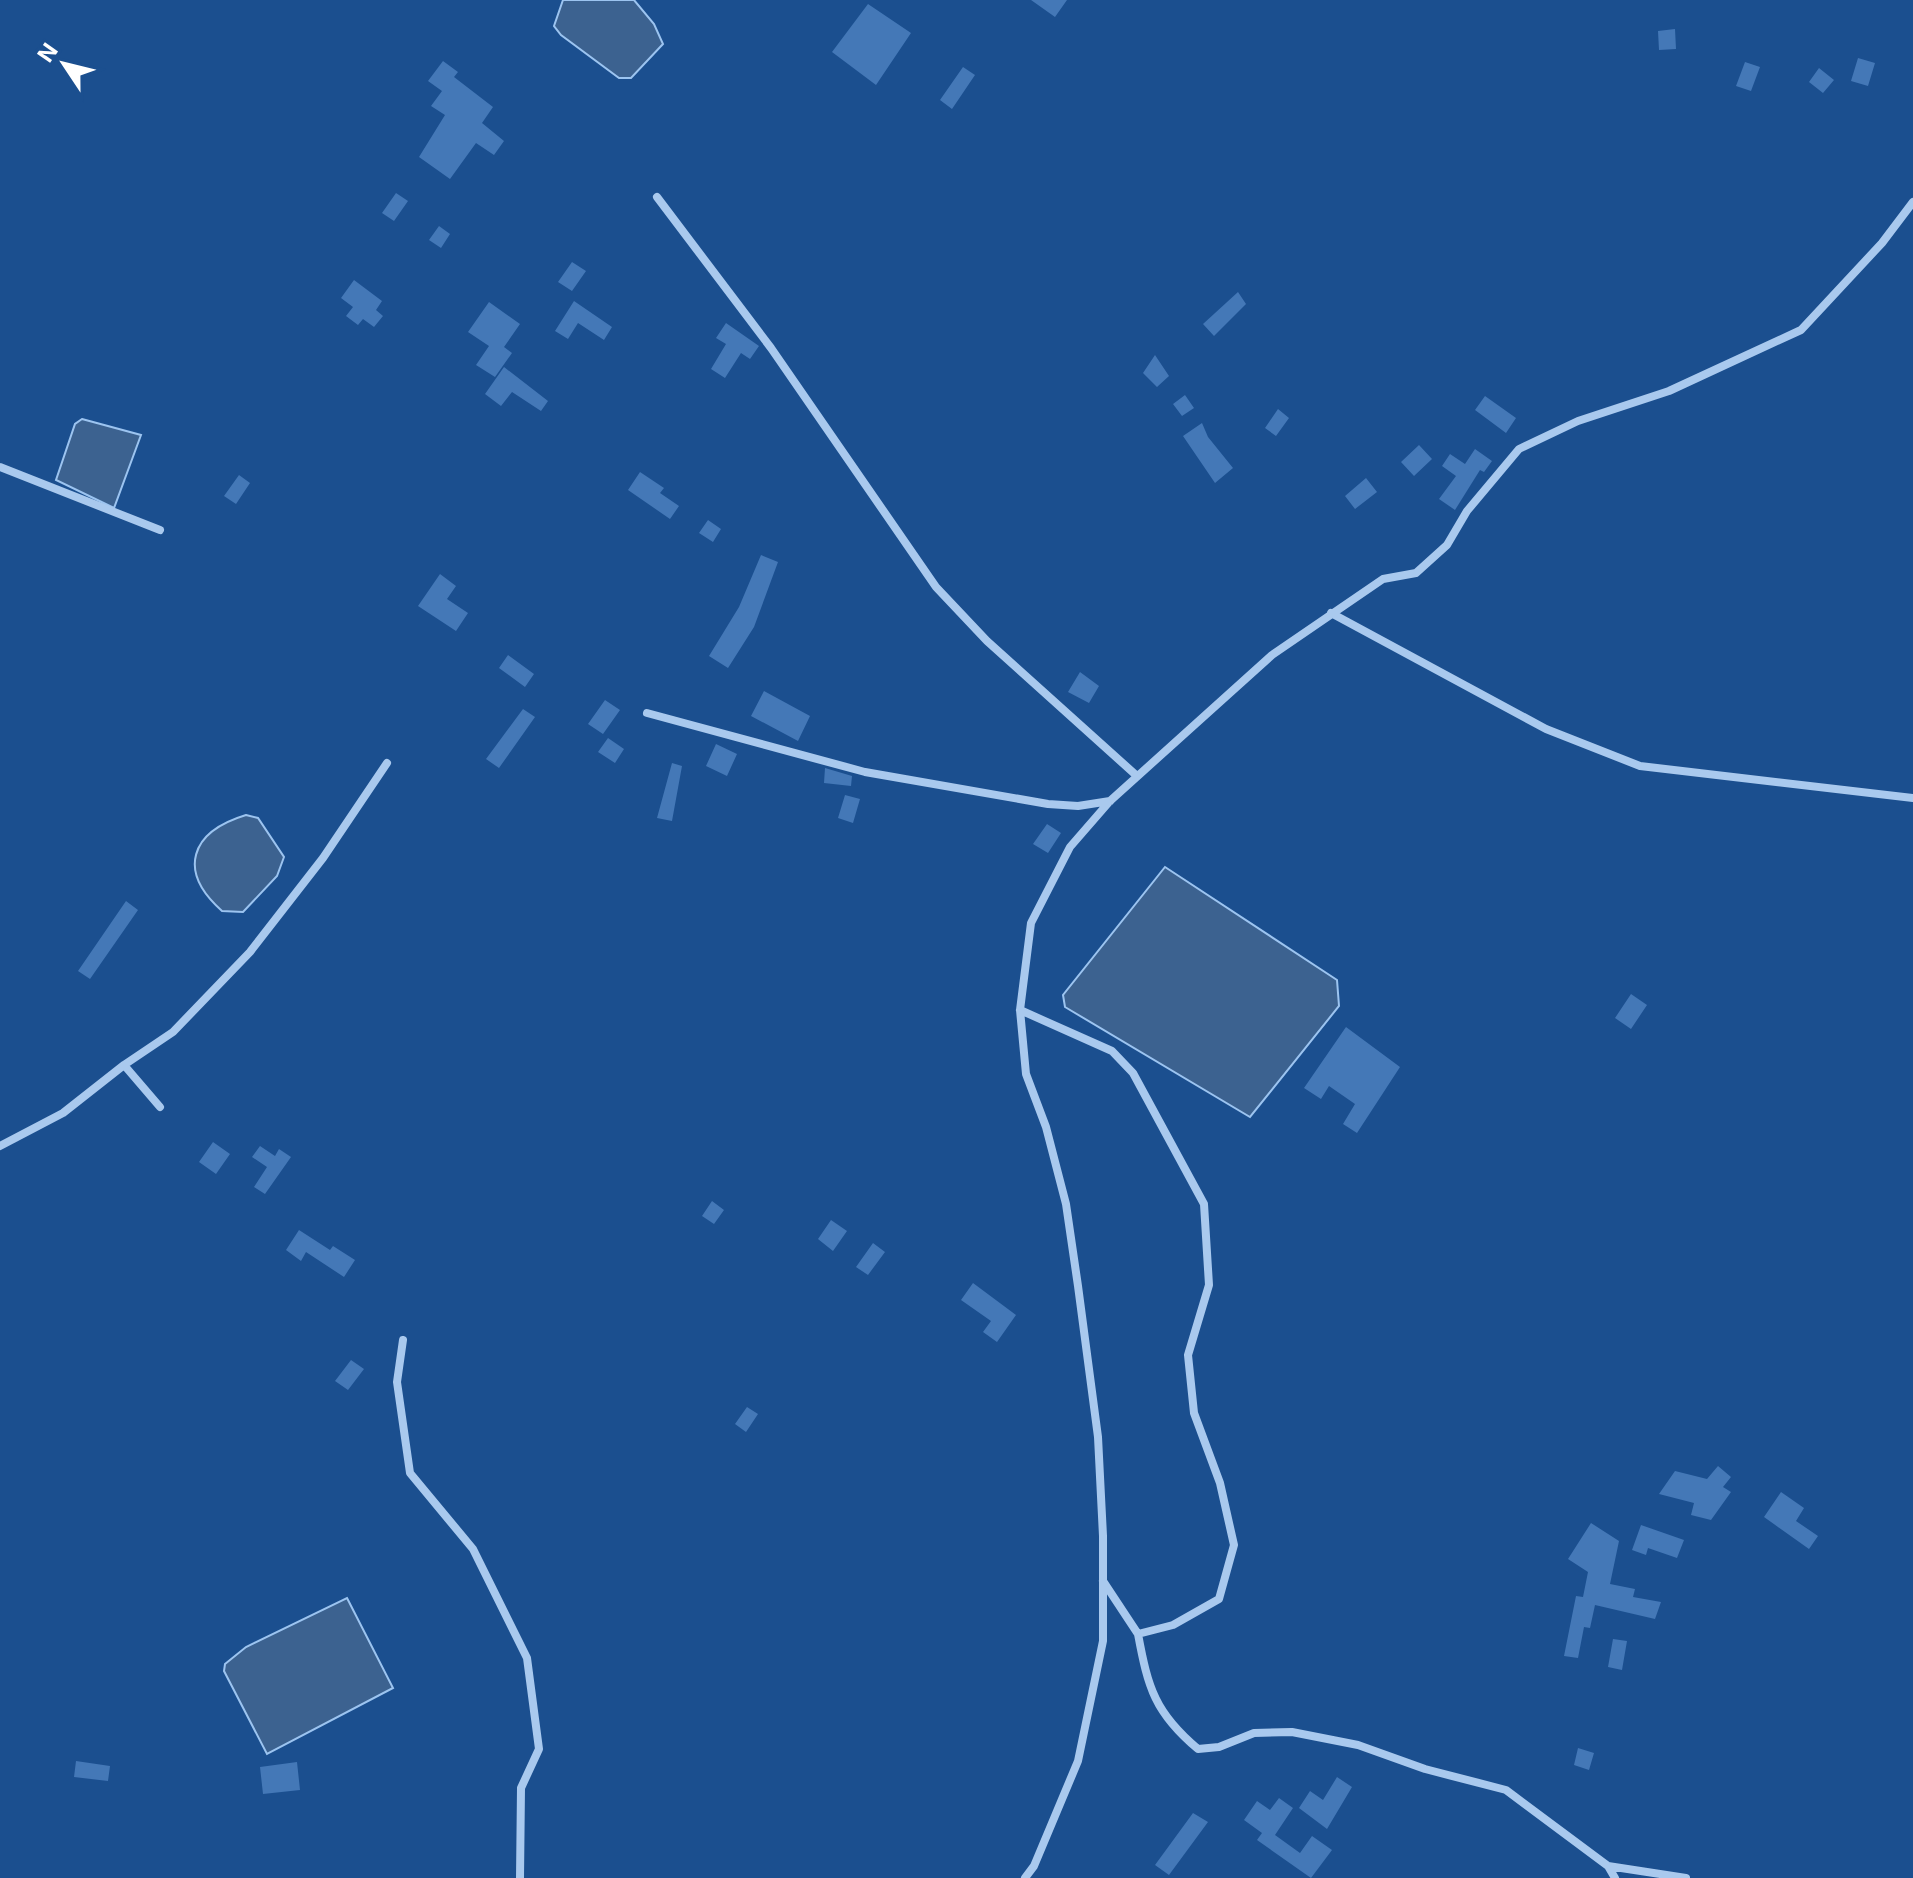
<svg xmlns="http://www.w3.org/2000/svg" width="1913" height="1878" viewBox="0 0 1913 1878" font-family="Inter,sans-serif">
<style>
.water{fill:#3c6290;stroke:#9cc4f0;stroke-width:2}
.building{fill:#4478b7}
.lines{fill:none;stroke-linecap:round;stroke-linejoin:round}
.minor{stroke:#a9c9ee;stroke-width:8}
</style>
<rect width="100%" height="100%" fill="#1b4f8f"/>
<path class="water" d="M563,0H634L654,24L663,44L631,78H619L561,35L554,26Z
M82,419L141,435L114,508L56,480L75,424Z
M246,815L258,818L284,857L277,876L243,912L222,911C177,871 190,832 246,815Z
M1165,867L1337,980L1339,1006L1250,1117L1065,1007L1063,995Z
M347,1598L393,1688L267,1754L224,1671L225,1664L246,1647Z"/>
<path class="building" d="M1031,0H1067L1055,17Z
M868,4L911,33L876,85L832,52Z
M1675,29L1676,49L1659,50L1658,31Z
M1858,58L1875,63L1868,86L1851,81Z
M443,61L458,72L454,77L493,107L482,123L504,141L494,155L476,143L450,179L419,157L445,115L431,106L442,91L428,81Z
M1745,62L1760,67L1751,91L1736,86Z
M963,67L975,75L952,109L940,100Z
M1819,68L1834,80L1823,93L1809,82Z
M396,193L408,201L394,221L382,213Z
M439,226L450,234L441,248L429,240Z
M572,262L586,271L572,291L558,282Z
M354,280L382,301L376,310L383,316L374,327L363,319L358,325L346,316L353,307L341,298Z
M1238,292L1246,304L1214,336L1203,324Z
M574,301L612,327L604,340L578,323L568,339L555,331Z
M489,302L520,324L504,347L512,353L495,377L476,365L489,346L468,332Z
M726,323L759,346L750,359L741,353L725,378L711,369L726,344L716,338Z
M1155,355L1169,376L1157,387L1143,373Z
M504,367L548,401L541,411L512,392L501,406L485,394Z
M1185,395L1194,408L1182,416L1173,404Z
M1485,396L1516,418L1506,433L1475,410Z
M1278,409L1289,418L1276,436L1265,428Z
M1202,423L1208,437L1233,468L1215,483L1183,436Z
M1419,445L1432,459L1414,476L1401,462Z
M1475,449L1492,461L1484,472L1480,470L1455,510L1439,499L1456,476L1442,466L1450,454L1465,464Z
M640,472L664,488L660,493L679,506L670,519L628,490Z
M239,475L250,483L236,504L224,496Z
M1366,478L1377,492L1355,509L1345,496Z
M708,520L721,529L713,542L699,533Z
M761,555L778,562L754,627L728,668L709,656L739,607Z
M440,574L456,586L447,599L468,613L456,631L418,606Z
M508,655L534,674L525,687L499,668Z
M1080,672L1099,686L1089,703L1068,692Z
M764,691L810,716L798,741L751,716Z
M605,700L620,710L603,734L588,724Z
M523,709L535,717L499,768L486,759Z
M608,738L624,749L615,763L598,752Z
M716,744L737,754L727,776L706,766Z
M672,763L682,766L672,821L657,818Z
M825,768L852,776L851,786L824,783Z
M845,795L860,799L853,823L838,818Z
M1047,824L1061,833L1048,853L1033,844Z
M126,901L138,910L90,979L78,971Z
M1631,994L1647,1005L1631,1029L1615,1018Z
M1346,1027L1400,1067L1357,1133L1343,1124L1355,1104L1329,1086L1321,1099L1304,1088Z
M213,1142L230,1154L216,1174L199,1162Z
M260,1146L275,1156L279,1149L291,1157L265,1194L254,1187L267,1167L252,1157Z
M712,1201L724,1210L714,1224L702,1216Z
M831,1220L847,1231L833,1251L818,1239Z
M299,1230L330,1250L333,1246L355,1260L344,1277L306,1252L301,1261L286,1250Z
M873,1243L885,1252L868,1275L856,1267Z
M973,1283L1016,1315L997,1342L983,1332L991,1321L961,1300Z
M351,1360L364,1369L348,1390L335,1381Z
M747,1407L758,1414L746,1432L735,1424Z
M1718,1466L1731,1477L1723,1487L1731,1492L1711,1520L1691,1515L1694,1503L1659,1494L1675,1471L1707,1479Z
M1781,1492L1804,1508L1796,1521L1818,1536L1809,1549L1764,1517Z
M1591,1523L1619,1541L1610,1584L1635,1589L1633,1597L1661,1602L1655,1619L1595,1605L1590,1628L1584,1627L1578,1658L1564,1656L1576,1596L1583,1597L1588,1572L1568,1559Z
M1641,1525L1684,1540L1677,1558L1648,1548L1646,1555L1632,1550Z
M1613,1639L1627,1641L1622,1670L1608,1667Z
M1578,1748L1594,1753L1589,1770L1574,1765Z
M76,1761L110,1766L108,1781L74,1777Z
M297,1762L300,1790L263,1794L260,1767Z
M1337,1777L1352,1787L1327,1829L1299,1808L1310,1791L1323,1800Z
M1279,1798L1293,1808L1275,1835L1300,1853L1312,1836L1332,1850L1311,1878L1257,1840L1262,1833L1244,1820L1257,1801L1270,1810Z
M1193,1813L1208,1822L1169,1875L1155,1865Z"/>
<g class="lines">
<path class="minor" d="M657,197L771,348L936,587L987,641L1137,776
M0,467L160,530
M1331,613L1546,729L1640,766L1913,798
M647,713L865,772L1048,804L1078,806L1110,801
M1020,1010L1112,1051L1133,1073L1204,1204L1209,1285L1188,1355L1194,1413L1220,1483L1234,1545L1219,1599L1173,1625L1138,1634L1103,1581
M160,1107L124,1065L173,1032L250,952L323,858L387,763
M0,1146L63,1113L124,1065
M403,1340L397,1382L410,1473L473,1549L527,1658L539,1749L521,1788L520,1878
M1138,1634C1148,1688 1155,1713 1198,1749L1219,1747L1254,1733L1292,1732L1358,1745L1425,1769L1506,1790L1608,1866L1615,1878
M1608,1866L1686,1878
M1025,1878L1034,1866L1078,1761L1103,1641V1536L1098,1437L1078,1286L1066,1204L1046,1127L1026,1074L1020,1010L1031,923L1070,847L1110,801L1272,655L1383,579L1416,573L1447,545L1467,511L1519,449L1578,421L1669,391L1801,330L1882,243L1913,202"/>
</g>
<g transform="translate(64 64) rotate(305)" stroke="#1b4f8f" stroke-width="6" paint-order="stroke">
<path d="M0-6L14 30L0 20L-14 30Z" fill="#ffffff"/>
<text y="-12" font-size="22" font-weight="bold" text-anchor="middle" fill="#ffffff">N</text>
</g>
</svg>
